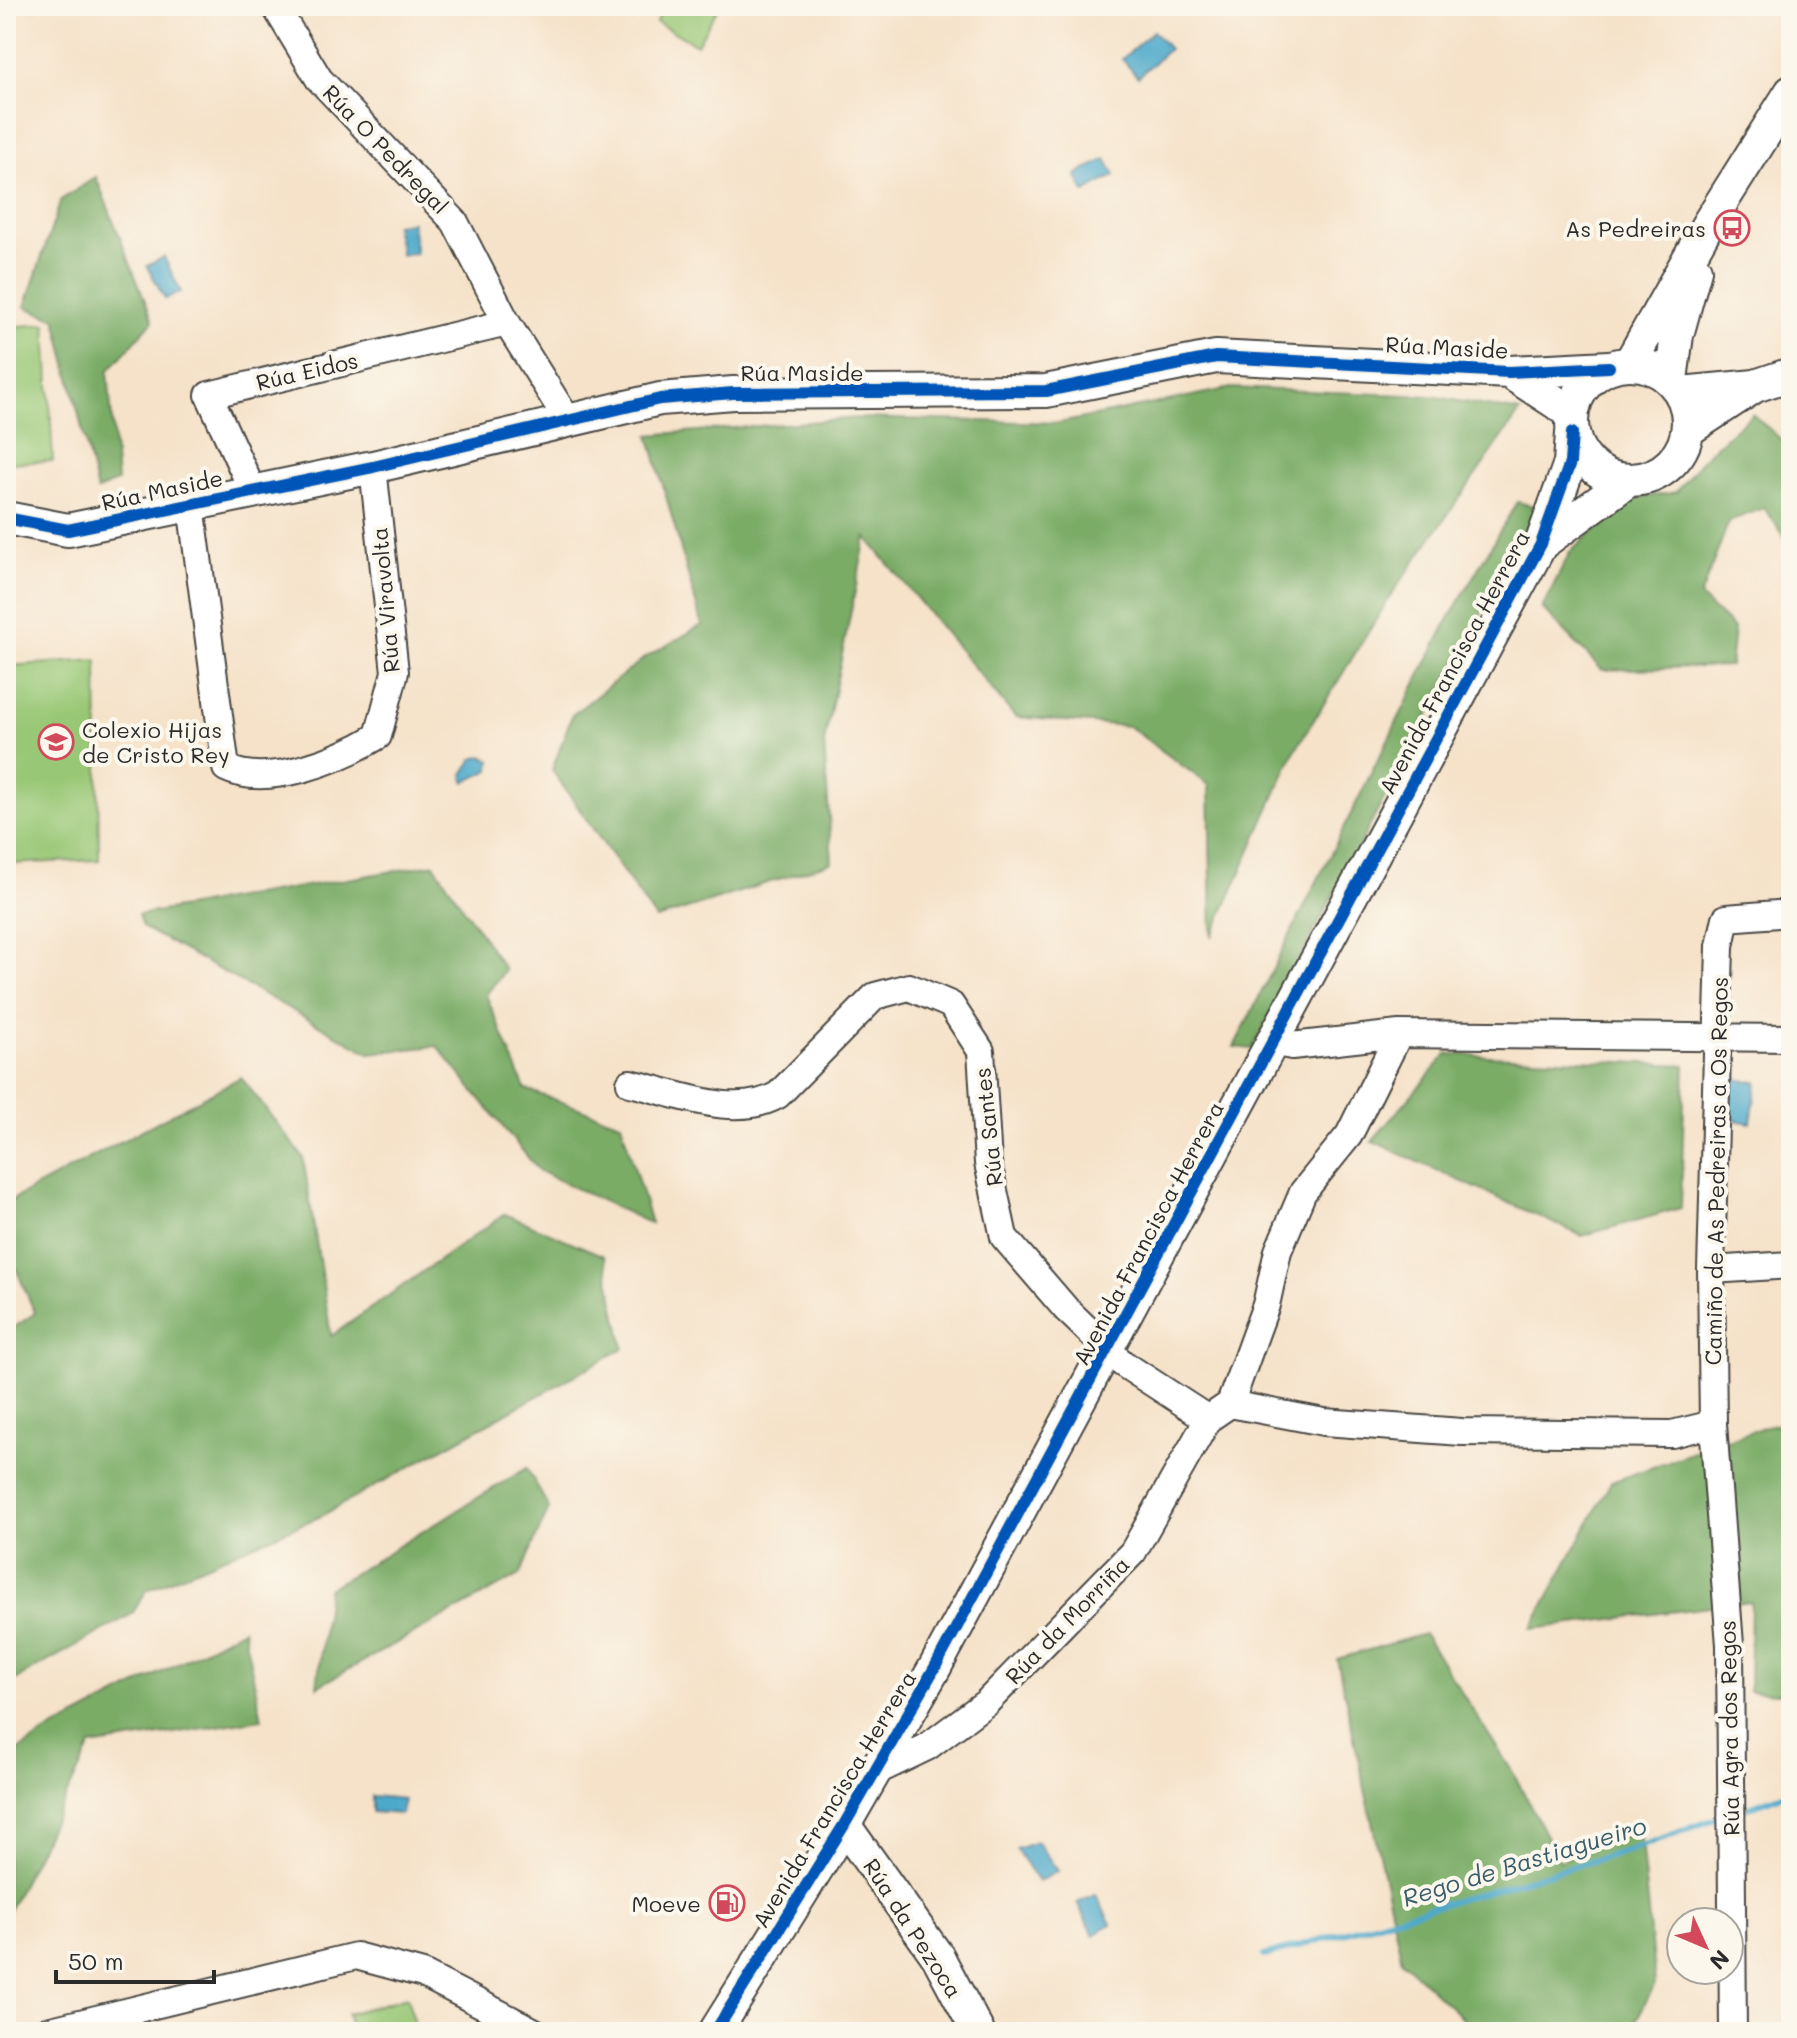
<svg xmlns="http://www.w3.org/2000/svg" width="1797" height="2038" viewBox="0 0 1797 2038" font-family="Mali,sans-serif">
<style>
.green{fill:#98c775;stroke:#627950;stroke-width:2}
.forest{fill:#7aac66;stroke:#526c48;stroke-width:2}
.water{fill:#4da9cb;stroke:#3c6a7b;stroke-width:2}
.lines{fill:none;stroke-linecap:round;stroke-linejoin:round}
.stream{stroke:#4da9cb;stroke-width:6}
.minor-casing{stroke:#494643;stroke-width:30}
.tertiary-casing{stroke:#494643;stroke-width:36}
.minor{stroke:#fff;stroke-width:26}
.tertiary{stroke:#fff;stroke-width:32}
.cycleway-casing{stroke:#fbf7ec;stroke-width:17}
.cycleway{stroke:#0057b8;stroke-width:12}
.labels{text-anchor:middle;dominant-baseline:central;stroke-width:8;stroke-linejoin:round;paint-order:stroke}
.street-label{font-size:22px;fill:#2b2b2b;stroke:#fbf7ec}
.poi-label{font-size:22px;fill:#2b2b2b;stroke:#fbf7ec;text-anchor:end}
.water-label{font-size:24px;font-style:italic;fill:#395d6b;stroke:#fbf7ec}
</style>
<rect width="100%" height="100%" fill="#fbf7ec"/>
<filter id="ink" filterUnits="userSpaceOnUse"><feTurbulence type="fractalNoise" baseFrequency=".0125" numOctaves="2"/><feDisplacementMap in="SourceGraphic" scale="16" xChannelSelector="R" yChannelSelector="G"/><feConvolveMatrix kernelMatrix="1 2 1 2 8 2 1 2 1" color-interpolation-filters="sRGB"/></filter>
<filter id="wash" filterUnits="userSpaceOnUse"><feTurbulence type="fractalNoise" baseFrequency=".006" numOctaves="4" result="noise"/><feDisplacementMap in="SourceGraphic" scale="32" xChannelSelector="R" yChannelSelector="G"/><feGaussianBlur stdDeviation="1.8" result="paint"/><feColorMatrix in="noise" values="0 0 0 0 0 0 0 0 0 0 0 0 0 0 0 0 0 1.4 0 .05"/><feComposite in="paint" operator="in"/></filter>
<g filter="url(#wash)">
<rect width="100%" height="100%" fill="#f5e2c9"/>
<path class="green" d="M665,6H719L697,45L656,22Z
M46,324L53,461L6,463V327Z
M97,660L99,860L6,864V666Z
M407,1997L417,2032H352L347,2014Z"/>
<path class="forest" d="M96,177L153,321L108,371L117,481L97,491L56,319L25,307L61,200Z
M1231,388L1431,396L1520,412L1392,594L1294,752L1212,937L1209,785L1128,726L1015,717L866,537L824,743L832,862L656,919L552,770L572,715L643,659L702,625L649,435L857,418L1060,423Z
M1752,414L1791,448V536L1785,537L1764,508L1729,521L1700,597L1734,629L1730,666L1602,670L1542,608L1570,552L1627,500L1676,492L1705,456Z
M1517,502L1538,507L1252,1049L1234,1047L1448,620Z
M434,864L505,970L486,995L525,1089L621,1123L651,1224L539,1171L437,1046L369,1053L142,927L138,915Z
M1447,1054L1685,1065L1681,1208L1582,1236L1372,1141Z
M241,1077L303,1157L331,1336L505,1214L604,1256L624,1348L321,1516L147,1590L132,1614L6,1685V1333L35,1313L6,1245V1203Z
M1791,1421V1694L1749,1691L1751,1602L1531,1629L1611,1482L1766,1426Z
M527,1468L549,1508L520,1575L317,1687L328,1589Z
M243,1629L262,1719L91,1746L6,1916V1758L49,1731Z
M1424,1634L1514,1774L1559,1861L1640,1830L1655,1984L1631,2030L1477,2032L1402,1961L1337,1659Z"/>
<path class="water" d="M1153,31L1169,49L1138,77L1122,59Z
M1106,159L1115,175L1085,192L1076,175Z
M412,222L416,253L401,255L395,225Z
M164,257L181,292L165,299L147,266Z
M482,756L491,760L490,770L465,782L463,774L473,759Z
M1734,1079L1757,1082L1751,1123L1728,1119Z
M372,1796L404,1799L401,1814L372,1812Z
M1037,1842L1058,1871L1038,1882L1016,1849Z
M1096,1895L1111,1924L1093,1935L1077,1903Z"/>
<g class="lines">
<path class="stream" d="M1737,1811L1791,1792
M1264,1956L1630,1850L1723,1816"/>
</g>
</g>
<g filter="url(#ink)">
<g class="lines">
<defs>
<path id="minor" d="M275,6L319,79L455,222L507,323L567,419
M253,492L209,395L507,323
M191,505L226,768C268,789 340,759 378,736L395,672L373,467
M1274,1042L1292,1046L1399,1034L1791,1038
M630,1083C676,1093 735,1120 778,1095L875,996L909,987L951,1005L981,1051L988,1163L1004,1237L1066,1309L1122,1363L1208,1419
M1711,1270L1791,1265
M1230,1404L1324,1422L1462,1432L1672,1434L1713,1424
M875,1772L927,1747L987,1702L1133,1552L1208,1419L1230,1404L1266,1305L1278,1251L1303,1192L1349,1135L1399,1034
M43,2032L356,1956L423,1974L535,2032
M1733,2032L1730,1645L1713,1424L1711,1270L1720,946L1726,918L1791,913"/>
<path id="tertiary" d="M1630,363L1708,224L1791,92
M1572 422a58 58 0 1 1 116 0a58 58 0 1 1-116 0Z
M1509,372L1572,413
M1671,380L1677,335L1695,270
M1681,393L1755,386L1791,374
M1688,430L1755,386
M6,518L68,530L373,467L660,399L733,393L1046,391L1216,357L1509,372L1609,367
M1541,544L1629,480
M844,1825L938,1957L978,2032
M715,2032L844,1825L934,1669L1541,544L1570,463L1572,433"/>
</defs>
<use href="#minor" class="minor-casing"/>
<use href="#tertiary" class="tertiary-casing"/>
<use href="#minor" class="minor"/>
<use href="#tertiary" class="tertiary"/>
<defs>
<path id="cycleway" d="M6,518L68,530L373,467L660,399L733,393L1046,391L1216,357L1509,372L1609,367
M715,2032L844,1825L934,1669L1541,544L1570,463L1572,433"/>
</defs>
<use href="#cycleway" class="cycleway-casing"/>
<use href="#cycleway" class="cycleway"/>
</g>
</g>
<defs>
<symbol id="bus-ring" viewBox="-11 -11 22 22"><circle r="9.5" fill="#fbf7ec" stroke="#d1495b" stroke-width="1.5"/><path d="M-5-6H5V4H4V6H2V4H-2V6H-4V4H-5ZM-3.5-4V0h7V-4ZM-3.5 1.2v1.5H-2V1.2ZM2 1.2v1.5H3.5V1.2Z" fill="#d1495b"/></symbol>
<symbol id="school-ring" viewBox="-11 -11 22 22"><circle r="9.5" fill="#fbf7ec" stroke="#d1495b" stroke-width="1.5"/><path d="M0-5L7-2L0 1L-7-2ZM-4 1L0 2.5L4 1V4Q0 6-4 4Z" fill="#d1495b"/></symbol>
<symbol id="fuel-ring" viewBox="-11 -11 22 22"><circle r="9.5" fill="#fbf7ec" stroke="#d1495b" stroke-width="1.5"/><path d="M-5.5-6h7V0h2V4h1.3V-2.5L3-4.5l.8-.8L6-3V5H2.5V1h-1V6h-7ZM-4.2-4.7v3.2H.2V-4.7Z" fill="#d1495b"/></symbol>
</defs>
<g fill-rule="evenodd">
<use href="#bus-ring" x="1712" y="208" width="40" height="40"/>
<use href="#school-ring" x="36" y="722" width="40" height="40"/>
<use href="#fuel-ring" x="707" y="1883" width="40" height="40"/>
</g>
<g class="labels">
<g class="street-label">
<text transform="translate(386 149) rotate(46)">Rúa O Pedregal</text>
<text transform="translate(1447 347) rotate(3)">Rúa Maside</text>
<text transform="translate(307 371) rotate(-13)">Rúa Eidos</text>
<text x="802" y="372">Rúa Maside</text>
<text transform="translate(162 490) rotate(-12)">Rúa Maside</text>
<text transform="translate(385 600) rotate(-95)">Rúa Viravolta</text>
<text transform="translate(1454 662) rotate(-62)">Avenida Francisca Herrera</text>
<text transform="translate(988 1127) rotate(-96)">Rúa Santes</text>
<text transform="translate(1716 1171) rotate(-89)">Camiño de As Pedreiras a Os Regos</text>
<text transform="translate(1148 1233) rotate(-62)">Avenida Francisca Herrera</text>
<text transform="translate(1067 1620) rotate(-46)">Rúa da Morriña</text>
<text transform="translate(1729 1728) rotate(-91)">Rúa Agra dos Regos</text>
<text transform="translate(834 1799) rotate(-59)">Avenida Francisca Herrera</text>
<text transform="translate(913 1928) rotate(57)">Rúa da Pezoca</text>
</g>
<g class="poi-label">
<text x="1706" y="228">As Pedreiras</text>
<text x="82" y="729" text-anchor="start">Colexio Hijas<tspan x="82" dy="25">de Cristo Rey</tspan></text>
<text x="701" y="1903">Moeve</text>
</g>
<g class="water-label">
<text transform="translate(1524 1861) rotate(-17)">Rego de Bastiagueiro</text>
</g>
</g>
<rect width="1797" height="2038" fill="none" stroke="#fbf7ec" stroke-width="32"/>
<g transform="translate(1705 1946) rotate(134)"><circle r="38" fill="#fbf7ec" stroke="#a8a59f" stroke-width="2"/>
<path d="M0-6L14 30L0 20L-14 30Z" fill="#d1495b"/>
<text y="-12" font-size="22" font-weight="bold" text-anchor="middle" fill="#2b2b2b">N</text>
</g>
<path d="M56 1970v12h158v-12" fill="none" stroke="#2b2b2b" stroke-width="4"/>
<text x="68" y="1970" font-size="24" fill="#2b2b2b" stroke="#fbf7ec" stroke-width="6" paint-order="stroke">50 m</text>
</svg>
